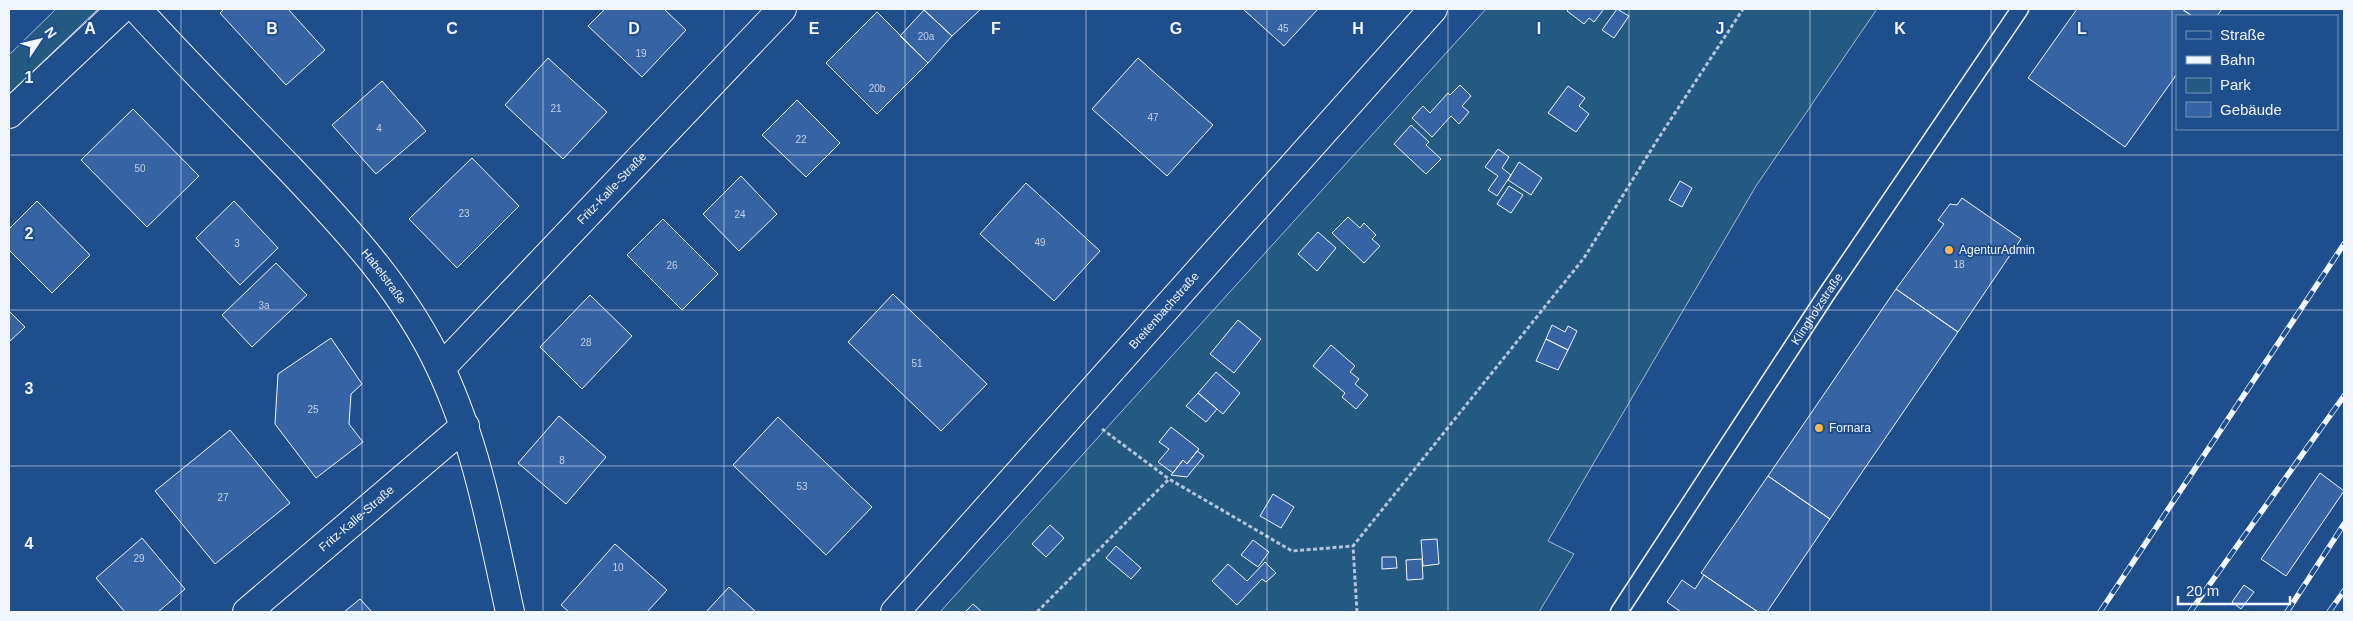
<svg xmlns="http://www.w3.org/2000/svg" width="2353" height="621" viewBox="0 0 2353 621" font-family="Arial,sans-serif">
<style>
.green{fill:#245a82;stroke:#a8bbd7}
.building{fill:#3563a3;stroke:#f2f6ff}
.lines{fill:none;stroke-linecap:round;stroke-linejoin:round}
.lane-casing{stroke:#f2f6ff;stroke-width:19}
.street-casing{stroke:#f2f6ff;stroke-width:30}
.path{stroke:#b3c4dc;stroke-width:3;stroke-dasharray:4 2.5;stroke-linecap:butt}
.lane{stroke:#1f4e8c;stroke-width:16}
.street{stroke:#1f4e8c;stroke-width:28}
.rail-casing{stroke:#f2f6ff;stroke-width:5.5}
.rail{stroke:#1f4e8c;stroke-width:4;stroke-dasharray:11;stroke-linecap:butt}
.grid{fill:none;stroke:#f2f6ff;stroke-width:1;stroke-opacity:0.55}
.poi-dot{fill:#ffb74d;stroke:#1f4e8c;stroke-width:2}
.labels{text-anchor:middle;dominant-baseline:central;stroke-width:4;stroke-linejoin:round;paint-order:stroke}
.number-label{font-size:10px;fill:#c3d1e8}
.street-label{font-size:12px;fill:#f2f6ff;stroke:#1f4e8c}
.poi-label{font-size:12px;fill:#f2f6ff;stroke:#1f4e8c;text-anchor:start}
.grid-label{font-size:16px;text-anchor:middle;font-weight:bold;fill:#f2f6ff;stroke:#1f4e8c;stroke-width:4;stroke-linejoin:round;paint-order:stroke}
</style>
<rect width="100%" height="100%" fill="#1f4e8c"/>
<path class="green" d="M56,9H98L9,94V55Z
M1486,9H1877L1756,186L1548,541L1574,554L1539,612H940Z"/>
<path class="building" d="M224,9H288L325,50L286,85L220,13Z
M605,9H664L686,30L642,77L588,26Z
M923,9H981L952,36Z
M1243,9H1318L1284,46Z
M1569,9H1604L1594,22L1589,18L1584,24L1567,11Z
M1617,9L1629,16L1614,38L1602,30Z
M2077,9H2182L2192,16H2177V74L2125,147L2028,78Z
M2182,9H2222L2217,16H2192Z
M924,10L952,36L928,63L900,36Z
M877,12L928,63L877,114L826,63Z
M548,58L607,112L563,159L505,105Z
M1138,58L1213,125L1167,176L1092,109Z
M382,81L426,131L376,174L332,125Z
M1460,85L1471,96L1462,106L1469,112L1459,124L1451,116L1432,137L1412,118L1423,106L1430,113L1448,93L1450,95Z
M1568,86L1585,98L1579,106L1589,114L1576,132L1548,113Z
M797,100L840,143L806,177L762,135Z
M133,109L199,176L147,227L81,160Z
M1411,125L1429,142L1426,145L1441,159L1426,174L1394,144Z
M1498,149L1509,157L1502,168L1511,175L1497,196L1488,190L1498,176L1485,167Z
M472,158L519,206L457,268L409,219Z
M1519,162L1542,178L1531,195L1508,180Z
M741,176L777,214L739,251L703,214Z
M1680,181L1692,188L1682,207L1669,200Z
M1026,183L1100,251L1054,301L980,234Z
M1509,186L1523,195L1511,213L1497,204Z
M1962,198L2021,239L1958,332L1896,289L1944,224L1938,220L1950,204L1957,205Z
M37,201L90,255L52,293L9,250V229Z
M234,201L278,248L240,285L196,238Z
M1348,217L1360,228L1364,223L1376,235L1372,239L1380,246L1364,263L1332,233Z
M663,219L718,274L682,310L627,255Z
M1318,232L1336,248L1317,271L1298,254Z
M276,263L307,295L252,347L222,315Z
M1896,289L1958,332L1830,519L1768,476Z
M893,294L987,384L941,431L848,342Z
M590,295L632,336L582,389L540,347Z
M9,311L25,327L9,342Z
M1238,320L1261,339L1234,373L1210,354Z
M1552,325L1565,332L1568,326L1577,331L1568,350L1546,339Z
M331,338L362,384L351,394L349,424L363,442L316,478L275,424L278,374Z
M1546,339L1568,350L1558,370L1536,361Z
M1331,345L1355,366L1350,372L1359,379L1355,384L1368,395L1356,409L1342,397L1345,393L1313,366Z
M1216,372L1240,393L1223,414L1198,393Z
M1198,393L1217,409L1206,422L1186,406Z
M559,416L606,457L566,504L518,463Z
M778,417L872,507L826,555L733,465Z
M1171,427L1199,449L1187,464L1183,460L1173,473L1158,462L1169,449L1159,442Z
M230,430L290,503L215,564L155,491Z
M1197,451L1204,456L1187,477L1171,475L1183,460L1187,464Z
M2320,473L2344,491L2286,576L2261,559Z
M1768,476L1830,519L1767,612H1758L1701,573Z
M1273,494L1294,507L1281,528L1260,516Z
M1050,525L1064,538L1046,557L1032,544Z
M142,538L185,589L158,612H125L96,578Z
M1437,539L1439,564L1423,566L1421,540Z
M1253,540L1269,552L1258,567L1241,555Z
M615,544L667,590L647,612H569L561,605Z
M1116,546L1141,568L1131,579L1106,558Z
M1382,557H1396L1397,568L1382,569Z
M1422,559L1423,579L1407,580L1406,560Z
M1265,562L1276,573L1266,582L1262,579L1237,605L1212,581L1228,564L1247,581Z
M1704,575L1758,612H1681L1667,602L1682,580L1695,589Z
M2244,585L2254,592L2241,609L2232,602Z
M729,587L756,612H706Z
M360,599L372,612H344Z
M973,604L982,612H965Z"/>
<g class="lines">
<defs>
<g id="lane">
<path id="s1" d="M1619,612L1826,295L2020,9"/>
</g>
<g id="street">
<path id="s2" d="M137,9C186,63 238,115 289,168C347,229 405,291 441,369C477,446 492,530 510,612"/>
<path d="M9,114L121,9"/>
<path id="s3" d="M441,368L782,9"/>
<path id="s4" d="M247,612L465,426"/>
<path id="s5" d="M895,612L1433,9"/>
</g>
</defs>
<use href="#lane" class="lane-casing"/>
<use href="#street" class="street-casing"/>
<path class="path" d="M1102,429L1169,479
M1037,612L1169,479L1292,551L1353,546
M1357,612L1353,546L1584,258L1656,142L1743,9"/>
<use href="#lane" class="lane"/>
<use href="#street" class="street"/>
<defs>
<path id="rail" d="M2100,612L2344,244
M2190,612L2344,396
M2287,612L2344,524
M2329,612L2344,591"/>
</defs>
<use href="#rail" class="rail-casing"/>
<use href="#rail" class="rail"/>
</g>
<path class="grid" d="M181,9V612M362,9V612M543,9V612M724,9V612M905,9V612M1086,9V612M1267,9V612M1448,9V612M1629,9V612M1810,9V612M1991,9V612M2172,9V612M9,155H2344M9,310H2344M9,466H2344"/>
<g class="poi-dot">
<circle cx="1949" cy="250" r="5"/>
<circle cx="1819" cy="428" r="5"/>
</g>
<g class="labels">
<g class="number-label">
<text x="1283" y="28">45</text>
<text x="926" y="36">20a</text>
<text x="641" y="53">19</text>
<text x="877" y="88">20b</text>
<text x="556" y="108">21</text>
<text x="1153" y="117">47</text>
<text x="379" y="128">4</text>
<text x="801" y="139">22</text>
<text x="140" y="168">50</text>
<text x="464" y="213">23</text>
<text x="740" y="214">24</text>
<text x="1040" y="242">49</text>
<text x="237" y="243">3</text>
<text x="1959" y="264">18</text>
<text x="672" y="265">26</text>
<text x="264" y="305">3a</text>
<text x="586" y="342">28</text>
<text x="917" y="363">51</text>
<text x="313" y="409">25</text>
<text x="562" y="460">8</text>
<text x="802" y="486">53</text>
<text x="223" y="497">27</text>
<text x="139" y="558">29</text>
<text x="618" y="567">10</text>
</g>
<g class="street-label">
<text stroke="none"><textPath href="#s3" startOffset="248">Fritz-Kalle-Straße</textPath></text>
<text stroke="none"><textPath href="#s2" startOffset="364">Habelstraße</textPath></text>
<text stroke="none"><textPath href="#s1" startOffset="362">Klingholzstraße</textPath></text>
<text stroke="none"><textPath href="#s5" startOffset="404">Breitenbachstraße</textPath></text>
<text stroke="none"><textPath href="#s4" startOffset="144">Fritz-Kalle-Straße</textPath></text>
</g>
<g class="poi-label">
<text x="1959" y="250">AgenturAdmin</text>
<text x="1829" y="428">Fornara</text>
</g>
</g>
<g class="grid-label">
<text x="90" y="34">A</text>
<text x="272" y="34">B</text>
<text x="452" y="34">C</text>
<text x="634" y="34">D</text>
<text x="814" y="34">E</text>
<text x="996" y="34">F</text>
<text x="1176" y="34">G</text>
<text x="1358" y="34">H</text>
<text x="1539" y="34">I</text>
<text x="1720" y="34">J</text>
<text x="1900" y="34">K</text>
<text x="2082" y="34">L</text>
<text x="29" y="83">1</text>
<text x="29" y="239">2</text>
<text x="29" y="394">3</text>
<text x="29" y="549">4</text>
</g>
<rect width="2353" height="621" fill="none" stroke="#f2f6ff" stroke-width="20"/>
<rect x="2176" y="15" width="162" height="115" fill="#1f4e8c" stroke="#7391ba"/>
<rect x="2186" y="31" width="25" height="8" fill="#1f4e8c" stroke="#7391ba"/>
<text x="2220" y="40" font-size="15" fill="#f2f6ff">Straße</text>
<rect x="2186" y="56" width="25" height="8" fill="#f2f6ff" stroke="#7391ba"/>
<text x="2220" y="65" font-size="15" fill="#f2f6ff">Bahn</text>
<rect x="2186" y="78" width="25" height="15" fill="#245a82" stroke="#7391ba"/>
<text x="2220" y="90" font-size="15" fill="#f2f6ff">Park</text>
<rect x="2186" y="102" width="25" height="15" fill="#3563a3" stroke="#7391ba"/>
<text x="2220" y="115" font-size="15" fill="#f2f6ff">Gebäude</text>
<g transform="translate(40 40) rotate(55)" stroke="#1f4e8c" stroke-width="4" paint-order="stroke">
<path d="M0-4L9 19L0 12L-9 19Z" fill="#f2f6ff"/>
<text y="-8" font-size="14" font-weight="bold" text-anchor="middle" fill="#f2f6ff">N</text>
</g>
<path d="M2178 596v8h112v-8" fill="none" stroke="#f2f6ff" stroke-width="2.5"/>
<text x="2186" y="596" font-size="15" fill="#f2f6ff" stroke="#1f4e8c" stroke-width="4" paint-order="stroke">20 m</text>
</svg>
